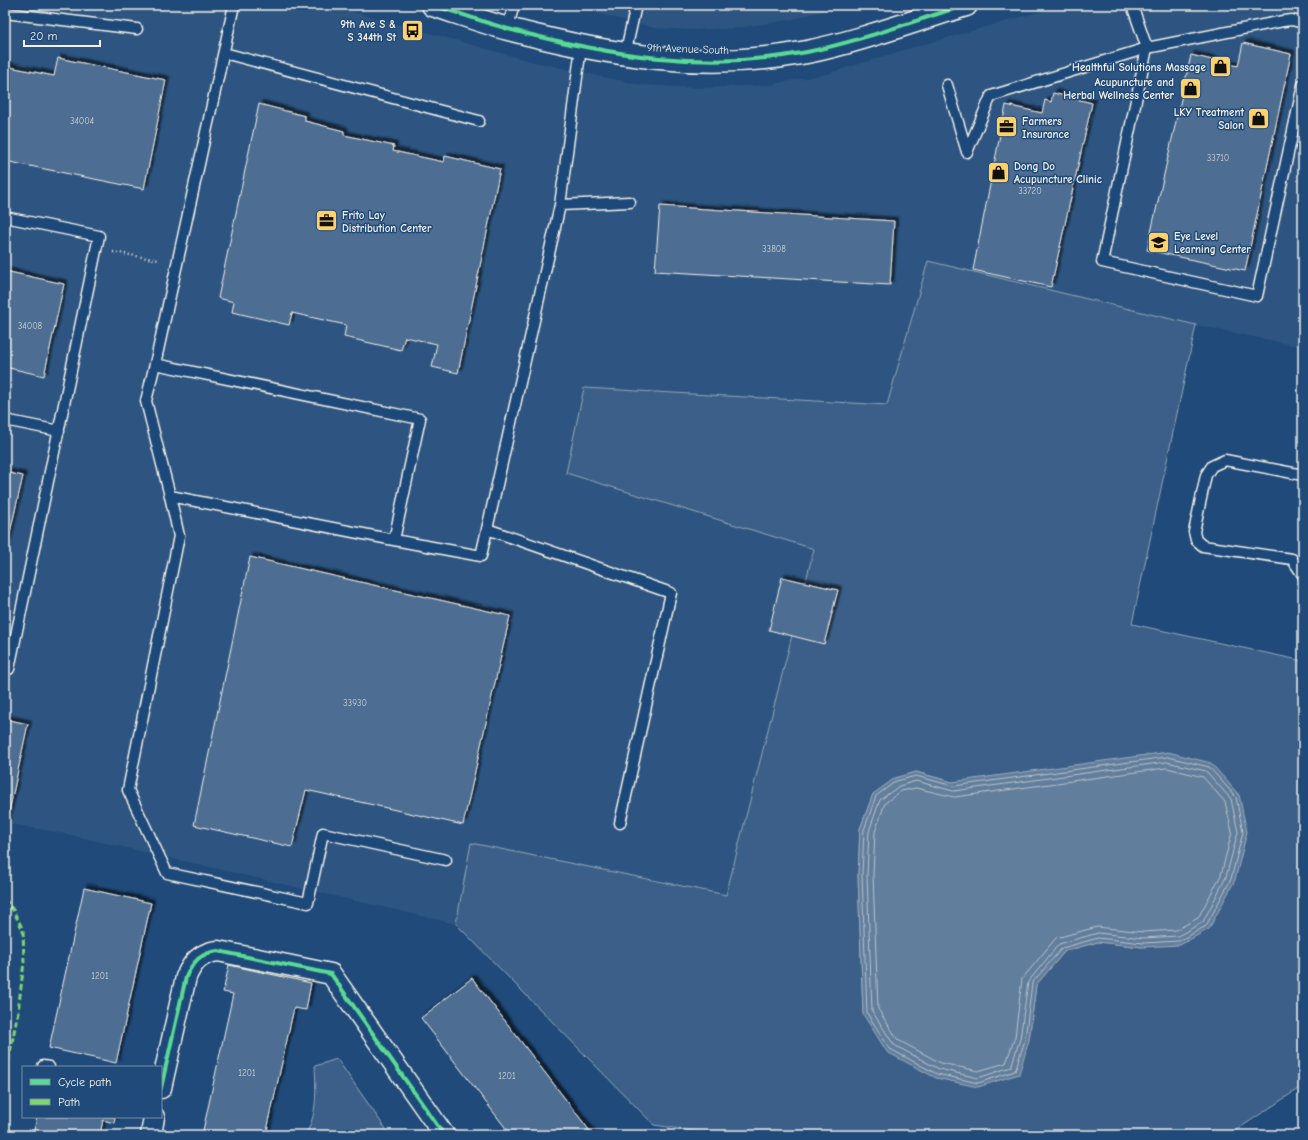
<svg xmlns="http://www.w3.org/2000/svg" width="1308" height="1140" viewBox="0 0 1308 1140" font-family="'Comic Neue',sans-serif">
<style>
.built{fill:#2d5581}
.green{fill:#3a5f88;stroke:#97a8b8;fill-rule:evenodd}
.water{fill:#627e9d;stroke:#9cacbb}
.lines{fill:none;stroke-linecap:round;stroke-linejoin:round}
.shore{stroke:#bac3ca;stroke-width:1}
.building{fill:#4d6e92;stroke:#f4f1e8;filter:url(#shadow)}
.lane-casing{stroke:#f4f1e8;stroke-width:13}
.street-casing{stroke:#f4f1e8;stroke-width:23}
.secondary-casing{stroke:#f4f1e8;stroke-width:25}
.path{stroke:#f4f1e8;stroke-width:2.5;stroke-dasharray:1 3;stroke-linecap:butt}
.lane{stroke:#1f4a7a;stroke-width:10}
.street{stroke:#1f4a7a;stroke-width:20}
.secondary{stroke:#1f4a7a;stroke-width:22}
.quiet{stroke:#7fd670;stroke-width:3;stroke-dasharray:6 3;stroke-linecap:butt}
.cycleway-casing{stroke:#1f4a7a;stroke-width:6}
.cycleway{stroke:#5adb95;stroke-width:4}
.labels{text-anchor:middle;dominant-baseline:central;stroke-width:3;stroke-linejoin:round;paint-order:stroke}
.number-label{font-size:9px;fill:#cad0d2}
.poi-label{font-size:11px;font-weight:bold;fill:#f4f1e8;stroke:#1f4a7a;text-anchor:end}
.street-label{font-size:11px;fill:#f4f1e8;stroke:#1f4a7a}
</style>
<defs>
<filter id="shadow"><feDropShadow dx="3.5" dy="-3.5" stdDeviation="1" flood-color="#0009"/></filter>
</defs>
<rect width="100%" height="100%" fill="#1f4a7a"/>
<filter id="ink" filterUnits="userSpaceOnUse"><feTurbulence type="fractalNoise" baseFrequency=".025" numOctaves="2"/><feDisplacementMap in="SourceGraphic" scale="8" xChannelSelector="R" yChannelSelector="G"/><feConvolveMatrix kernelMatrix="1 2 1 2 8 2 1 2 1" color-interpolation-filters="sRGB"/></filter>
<g filter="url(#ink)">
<path class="built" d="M5,5H328L530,61L641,85L700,88L768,85L827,74L900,51L1064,5H1303V347L1196,325L928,261L887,405L584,388L567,473L814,549L726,895L471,843L456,924L66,834L5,823Z
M566,5H842L794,19L738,28L693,30L654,28Z"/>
<path class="green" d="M928,261L1196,325L1132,624L1303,661V1070L1298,1089L1229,1135H720L654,1125L456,924L471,843L726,895L814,549L566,473L584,388L887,405ZM916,772L952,782L1142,947L1098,942L1065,951L1036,985L1029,1040L863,1014L858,875L860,829L873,794Z
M337,1059L390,1135H305C318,1115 316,1089 315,1066Z"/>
<path class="water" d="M1168,752L1211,763L1239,795L1247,832L1235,880L1209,929L1180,945L1142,947L1098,942L1065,951L1036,985L1029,1040L1019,1074L978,1087L936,1078L887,1052L863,1014L858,875L860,829L873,794L895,778L916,772L952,782Z"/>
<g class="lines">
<path class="shore" d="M1168,757L1209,767L1236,797L1243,832L1231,879L1206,926L1179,941L1143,943L1098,938L1062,948L1032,983L1025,1040L1015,1071L978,1083L937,1074L890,1049L867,1013L862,875L864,830L876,796L896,781L916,776L953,786Z
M1167,762L1206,771L1231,799L1238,832L1226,877L1203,922L1178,936L1143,938L1098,933L1059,944L1028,982L1020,1039L1011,1067L978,1078L939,1069L894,1045L872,1011L867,875L869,831L880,800L899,786L916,781L953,791Z
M1167,768L1203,777L1225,802L1232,832L1221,875L1198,918L1176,930L1143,932L1097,927L1056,938L1022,979L1015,1037L1006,1063L978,1071L941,1063L898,1040L878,1009L873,875L875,832L885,803L901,791L916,788L954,797Z"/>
</g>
<path class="building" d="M1243,43L1291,54L1245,271L1147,250L1191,55L1238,66Z
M58,58L166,80L144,189L5,161V66L54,76Z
M1053,93L1092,103L1051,287L973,270L1006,105L1042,113L1045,100L1051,102Z
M259,104L305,116V121L344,131V135L394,146L393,151L444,162L445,156L500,169L458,373L432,367L437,344L405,337L401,350L344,337L346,325L292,313L289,325L232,312L234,302L218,298Z
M660,206L894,221L890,285L655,271Z
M5,271L64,284L44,376L5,367Z
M5,472L23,476L5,554Z
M250,557L510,616L463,825L306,790L292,847L194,825Z
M782,577L838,590L824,644L769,630Z
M5,719L28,724L6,826L5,825Z
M84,888L151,903L116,1063L49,1048Z
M229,965L311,983L306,1010L294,1008L266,1135H202L233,994L223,992Z
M472,978L593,1135H511L421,1018Z
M37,1117H115L114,1123L103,1120L100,1135H33Z"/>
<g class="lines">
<defs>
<path id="lane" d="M234,5L155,364L420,419L394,540
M5,13L137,29
M1303,23L1292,20L1283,21L1147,48L1102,262L1257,296L1303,85
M507,29L514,5
M224,53L479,121
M625,55L636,5
M947,85L967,152L991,96L1147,48L1132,5
M560,205L630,202
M5,217L99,236L9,669L5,668
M155,364L146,401L170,496L394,540L481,556L560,205L581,47
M5,420L59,431
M1303,475L1225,460L1212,466L1206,475L1194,532L1196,540L1203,546L1292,559L1303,575
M170,496L179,536L128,790L167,873L308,903L323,833L446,860
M487,529L671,593L620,823
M43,1066L49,1067"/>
<path id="street" d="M161,1088L186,977C193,961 201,953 218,951L331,974L444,1135
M151,1135L154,1117"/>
<path id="secondary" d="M433,5C458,13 483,22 508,29C607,55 705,72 807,52C861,41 913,21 966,5"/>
</defs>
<use href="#lane" class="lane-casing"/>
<use href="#street" class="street-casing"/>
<use href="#secondary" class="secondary-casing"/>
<path class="path" d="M113,252L159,260"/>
<use href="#lane" class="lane"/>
<use href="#street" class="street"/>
<use href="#secondary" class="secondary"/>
<path class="quiet" d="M5,899L13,910L23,930L24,962L18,1012L5,1078"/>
<defs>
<path id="cycleway" d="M433,5C458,13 483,22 508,29C607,55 705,72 807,52C861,41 913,21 966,5
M161,1088L186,977C193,961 201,953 218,951L331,974L444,1135"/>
</defs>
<use href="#cycleway" class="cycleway-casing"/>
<use href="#cycleway" class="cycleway"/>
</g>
</g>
<defs>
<symbol id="bus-square" viewBox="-11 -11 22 22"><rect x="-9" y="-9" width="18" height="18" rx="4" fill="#ffd166" stroke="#1f4a7a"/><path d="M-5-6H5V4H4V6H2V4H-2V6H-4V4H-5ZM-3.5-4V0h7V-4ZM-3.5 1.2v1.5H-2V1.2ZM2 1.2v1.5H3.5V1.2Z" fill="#111"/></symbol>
<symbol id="shop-square" viewBox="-11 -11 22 22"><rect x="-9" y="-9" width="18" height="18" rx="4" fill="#ffd166" stroke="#1f4a7a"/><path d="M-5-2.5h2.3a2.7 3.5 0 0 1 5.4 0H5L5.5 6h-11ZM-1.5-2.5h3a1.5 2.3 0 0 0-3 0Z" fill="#111"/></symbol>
<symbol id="office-square" viewBox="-11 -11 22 22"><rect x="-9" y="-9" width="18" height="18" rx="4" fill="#ffd166" stroke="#1f4a7a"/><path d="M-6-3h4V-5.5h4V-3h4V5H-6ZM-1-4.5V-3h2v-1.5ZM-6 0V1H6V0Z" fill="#111"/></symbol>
<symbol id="school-square" viewBox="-11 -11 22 22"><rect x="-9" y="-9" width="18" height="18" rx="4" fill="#ffd166" stroke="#1f4a7a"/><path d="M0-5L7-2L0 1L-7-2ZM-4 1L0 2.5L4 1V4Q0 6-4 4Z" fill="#111"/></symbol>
</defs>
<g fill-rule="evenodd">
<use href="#bus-square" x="400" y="18" width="25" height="25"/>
<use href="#shop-square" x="1208" y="54" width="25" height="25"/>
<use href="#shop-square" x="1178" y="76" width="25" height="25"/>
<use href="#shop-square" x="1246" y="106" width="25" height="25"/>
<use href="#office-square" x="994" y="114" width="25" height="25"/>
<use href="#shop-square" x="986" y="160" width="25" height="25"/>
<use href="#office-square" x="314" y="208" width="25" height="25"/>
<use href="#school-square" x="1146" y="230" width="25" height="25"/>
</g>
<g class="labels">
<g class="number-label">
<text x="82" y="121">34004</text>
<text x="1218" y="158">33710</text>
<text x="1030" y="191">33720</text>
<text x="774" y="249">33808</text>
<text x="30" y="326">34008</text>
<text x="355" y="703">33930</text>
<text x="100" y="976">1201</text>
<text x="247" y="1073">1201</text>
<text x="507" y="1076">1201</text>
</g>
<g class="poi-label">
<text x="396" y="24">9th Ave S &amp;<tspan x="396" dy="13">S 344th St</tspan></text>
<text x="1206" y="67">Healthful Solutions Massage</text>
<text x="1174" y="82">Acupuncture and<tspan x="1174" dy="13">Herbal Wellness Center</tspan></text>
<text x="1244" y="112">LKY Treatment<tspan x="1244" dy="13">Salon</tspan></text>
<text x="1022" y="121" text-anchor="start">Farmers<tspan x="1022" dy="13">Insurance</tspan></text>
<text x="1014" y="166" text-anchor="start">Dong Do<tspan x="1014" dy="13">Acupuncture Clinic</tspan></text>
<text x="342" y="215" text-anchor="start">Frito Lay<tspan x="342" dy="13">Distribution Center</tspan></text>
<text x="1174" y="236" text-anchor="start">Eye Level<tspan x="1174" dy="13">Learning Center</tspan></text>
</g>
<g class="street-label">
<text transform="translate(688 49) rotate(2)">9th Avenue South</text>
</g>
</g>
<rect width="1308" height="1140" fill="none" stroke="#1f4a7a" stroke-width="20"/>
<rect x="10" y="10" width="1288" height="1120" fill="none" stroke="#f4f1e8" stroke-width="1.5" filter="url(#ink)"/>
<rect x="22" y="1066" width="140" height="52" fill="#1f4a7a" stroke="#748da6"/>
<rect x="30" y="1079" width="20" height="6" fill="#5adb95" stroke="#748da6"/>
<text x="58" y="1086" font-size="12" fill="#f4f1e8">Cycle path</text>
<rect x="30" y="1099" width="20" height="6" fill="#7fd670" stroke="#748da6"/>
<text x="58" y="1106" font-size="12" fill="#f4f1e8">Path</text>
<path d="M24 40v6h76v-6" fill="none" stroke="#f4f1e8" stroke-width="2"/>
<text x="30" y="40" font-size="12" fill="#f4f1e8" stroke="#1f4a7a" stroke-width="3" paint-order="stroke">20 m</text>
</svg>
